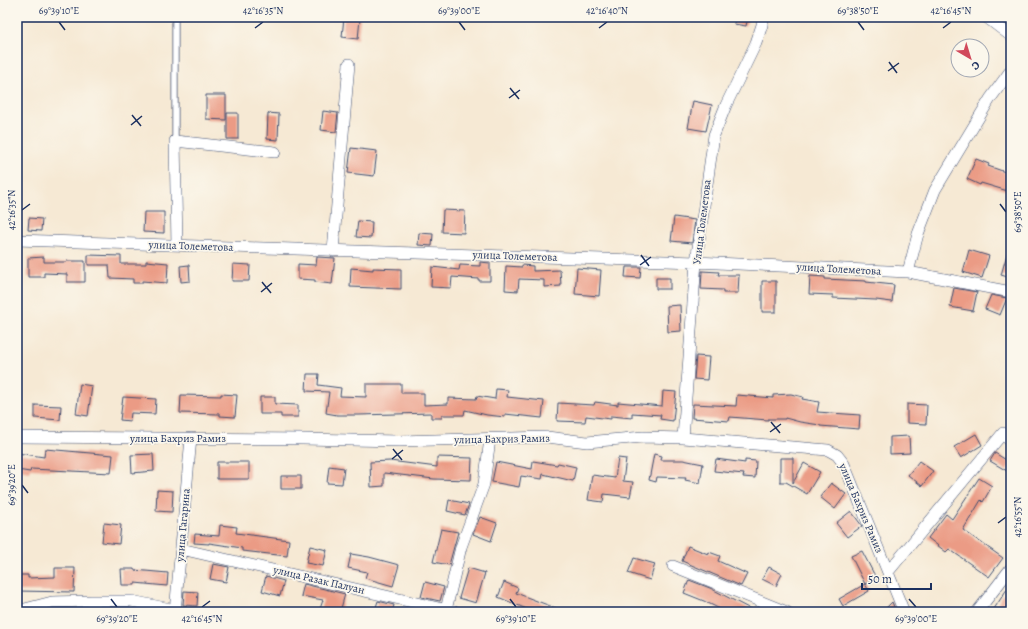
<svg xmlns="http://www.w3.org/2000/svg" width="1028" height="629" viewBox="0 0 1028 629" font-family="Alegreya,serif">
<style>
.building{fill:#eb9b85}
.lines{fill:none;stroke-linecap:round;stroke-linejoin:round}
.lane-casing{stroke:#3c4b70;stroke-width:7}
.street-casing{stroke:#3c4b70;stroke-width:12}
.lane{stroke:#fff;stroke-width:5.5}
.street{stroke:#fff;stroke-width:11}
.ticks{fill:none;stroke:#1b2f5e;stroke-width:1.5}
.labels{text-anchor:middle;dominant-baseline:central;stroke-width:3.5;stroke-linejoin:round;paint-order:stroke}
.street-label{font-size:11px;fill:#1b2f5e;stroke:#fbf7ec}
.neatline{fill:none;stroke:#1b2f5e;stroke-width:1.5}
.ticks-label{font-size:10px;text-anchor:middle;fill:#1b2f5e}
</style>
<rect width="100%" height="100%" fill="#fbf7ec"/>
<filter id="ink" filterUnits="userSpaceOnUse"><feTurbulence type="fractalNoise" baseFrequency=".025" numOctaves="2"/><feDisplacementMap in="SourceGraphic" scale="8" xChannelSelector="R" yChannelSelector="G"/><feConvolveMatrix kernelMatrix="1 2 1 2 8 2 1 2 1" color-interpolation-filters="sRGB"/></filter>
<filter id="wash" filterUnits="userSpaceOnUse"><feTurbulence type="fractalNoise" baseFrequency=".012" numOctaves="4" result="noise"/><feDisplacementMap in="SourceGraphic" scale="16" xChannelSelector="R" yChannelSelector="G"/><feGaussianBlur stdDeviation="0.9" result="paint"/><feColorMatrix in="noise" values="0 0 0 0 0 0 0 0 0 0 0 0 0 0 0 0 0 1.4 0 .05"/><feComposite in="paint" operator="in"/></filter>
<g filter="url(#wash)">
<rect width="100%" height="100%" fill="#f6e9d4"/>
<g id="blocks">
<path class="building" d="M344,17L360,19L358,39L342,37Z
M735,17H748L746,26L734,24Z
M206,95H226V120L206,119Z
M693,101L712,105L706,131L688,128Z
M323,111L338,113L336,132L321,130Z
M227,113H238V139H227Z
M268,113L279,114L278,140L267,139Z
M351,148L377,151L374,176L348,173Z
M976,159L989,164L988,166L1011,174V192L981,183L980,185L967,179Z
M443,210L465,211L464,233L442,232Z
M144,212H164V233L143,232Z
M674,217L695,220L692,243L671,241Z
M29,218L42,219L41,231L28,230Z
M358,221L372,222L371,238L356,237Z
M419,233L433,234L432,246L418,245Z
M1009,247H1011V278L1001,275Z
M969,250L989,256L982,278L963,272Z
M88,255L121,256V264H146V261L168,263L167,283L142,281V283H133V279L110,278L109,265H88Z
M44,257V262H67V261H85V282H67V274L44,273V277H28V258Z
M317,257L335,258L332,284L315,282V280L298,279V264L316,265Z
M480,262L490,263V281H479V279L452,277L451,288L431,287L432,267L459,270L460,265L480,266Z
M233,264L250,265L249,281H232Z
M189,265L190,281L181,282L180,266Z
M522,265L533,266V271L560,270L561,286L544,287V280L519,279L518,291L505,290L506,266L522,267Z
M626,267H641L640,278L625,277Z
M351,268L373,270V268L401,269V289L350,287Z
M577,268L601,270L599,296L575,294Z
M702,271L719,272L718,275H739L738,293H723V290L701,289Z
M810,276L825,277V279L866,281V282L894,285L892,302L876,300L833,298V295L809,294Z
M656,278H670V289H656Z
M762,281H776V312H762Z
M954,288L977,292L973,311L950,307Z
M991,295L1007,298L1000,315L985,309Z
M680,305L681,331L668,332L667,306Z
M696,356L709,357L707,380L694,379Z
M307,374H319L318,385L341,388L340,396L366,397V384H401V393H424V405L448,404V398L476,399L477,396L495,399L496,389L508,390L507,397L544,401L542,418L505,414V417L487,415L465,410L464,415H442V418H431V413L359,415H337L326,413L329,392L306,391Z
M80,384L92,386L88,416L76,414Z
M663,391L676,392L673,421L660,419L661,415L632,413V418L611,416V419L586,416L585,422L557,421L558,403L594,405L595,402L618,405V402L662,406Z
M221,394L237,395L235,417L220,416V414L180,413L181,395L221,396Z
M791,394L803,397L802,399L819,402L817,412L860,415L859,429L820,426V425L800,422L785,418V419H768V420L730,417L729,421L692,418L693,404L736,406L737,395L773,398V395Z
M123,397L156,399L155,414L131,413L130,421L120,420Z
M260,397H275V404L298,405V417H281V414H260Z
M907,404L927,405L926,424L907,423Z
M35,405L61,406L60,420L35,418Z
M976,434L982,445L961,458L954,447Z
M909,436L910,453L890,454V437Z
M45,449L113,455L111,473L31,469L30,472L17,470V453L44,457Z
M995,453L1011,463L1007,471L990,461Z
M153,454L154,471L132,473L131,455Z
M654,454L662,456L661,460H683L703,464L700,483L685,480L686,478L657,477L656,482L649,480Z
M437,457L472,458L471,480L434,479L384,473V486L371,487L370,462L390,461L437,467Z
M618,458L626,459L623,481L633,482L630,497L604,494L603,502L588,500L592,475L615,478Z
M780,458H793V483L804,463L820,472L807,494L786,482H780Z
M716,459L745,463V460L756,461L755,478L743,477L744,474L714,471Z
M533,461L557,465L558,463L576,467L573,481L543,474L542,479L521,476L519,487L492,482L496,462L532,469Z
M919,461L933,471L922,486L908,475Z
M217,462H249V479H217Z
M329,466L344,468L342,484L327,483Z
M281,476H301V489H281Z
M979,478L992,486L983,502L981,500L963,530L1003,558L989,577L949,549L946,552L928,538L946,514L952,519Z
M831,483L846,494L835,509L820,497Z
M157,490L173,491L172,512L156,511Z
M449,500L469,504L465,515L447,511Z
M851,511L862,526L847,537L836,523Z
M480,517L497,523L491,541L473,534Z
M104,523L121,525L119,544L102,542Z
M220,525L237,527L236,533L289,540L287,556L242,551V548L209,543V544L194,543L195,534L219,536Z
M441,529L458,532L449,565L433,562Z
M310,546L327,550L323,566L306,563Z
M688,546L708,554L709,552L720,556L718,561L747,574L741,586L682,561Z
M862,551L876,578L865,584L851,556Z
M351,554L369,557L399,565L393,586L365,578L367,572L348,568Z
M634,558L655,564L650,580L628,573Z
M213,564L229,567L226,582L210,579Z
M769,567L782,574L776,586L762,579Z
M55,568H75L74,592L17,591V575H28V578L55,577Z
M468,568L485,573L476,603L459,598Z
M121,569H134V570L168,573L167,586L135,583V585H122Z
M266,576L284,581L280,596L262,591Z
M689,580L710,588L756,612H726L704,601L684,593Z
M425,582L444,587L440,601L421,597Z
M504,582L518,588L516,593L566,612H534L498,597Z
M1011,583V606L1007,612H992Z
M304,584L345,594L340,612H331L320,609L323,600L301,596Z
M865,584L869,591L843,606L839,599Z
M184,591L198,592L197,606L183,605Z
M378,601L394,605L392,612H381L375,610Z
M892,602L896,612H882Z"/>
</g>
</g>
<g filter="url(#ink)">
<use href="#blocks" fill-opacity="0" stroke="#3c4b70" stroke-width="1"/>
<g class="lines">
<defs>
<path id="lane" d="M175,17V141"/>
<path id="street" d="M986,17L1011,36
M17,240L696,262L908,272L1011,292
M177,245L175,141L275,152
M333,251L349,64
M908,272L918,234L935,190L990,99L1011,70
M17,437L303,439L399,441L547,437L587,442L643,437L683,438L828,450L837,455L844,464L904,612
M683,438L696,262L714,135L726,105L756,43L762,25L763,17
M181,549L456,612
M673,566L787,612
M888,572L1003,433L1011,442
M446,610L461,547L484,484L490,439
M17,611L52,602L91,601H132L175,610
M175,612L191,438
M977,612L1011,568"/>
</defs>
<use href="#lane" class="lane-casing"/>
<use href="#street" class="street-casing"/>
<use href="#lane" class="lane"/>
<use href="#street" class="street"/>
</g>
</g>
<path class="ticks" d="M59,22L65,30M459,22L465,30M858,22L864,30M255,28L263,22M599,28L607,22M943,28L951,22M889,62L897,73M888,71L899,63M510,88L519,99M509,98L520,90M132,115L141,126M131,125L142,116M1000,204L1006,212M22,210L30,204M641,255L649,266M640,265L651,257M262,282L271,293M261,292L272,283M771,422L780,433M770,432L781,424M393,449L402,460M392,459L403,450M22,485L28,493M998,523L1006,517M111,599L117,607M510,599L516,607M909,599L916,607M202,607L210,601"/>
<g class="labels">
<g class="street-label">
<text transform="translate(702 222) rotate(-83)">Улица Толеметова</text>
<text transform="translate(191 246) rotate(2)">улица Толеметова</text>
<text transform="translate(515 256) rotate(2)">улица Толеметова</text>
<text transform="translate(839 269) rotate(3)">улица Толеметова</text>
<text x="178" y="438">улица Бахриз Рамиз</text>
<text transform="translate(502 439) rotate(-1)">улица Бахриз Рамиз</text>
<text transform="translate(861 508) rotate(67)">улица Бахриз Рамиз</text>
<text transform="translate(183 525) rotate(-85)">улица Гагарина</text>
<text transform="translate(319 580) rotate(13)">улица Разак Палуан</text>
</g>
</g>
<rect width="1028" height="629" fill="none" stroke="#fbf7ec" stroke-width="44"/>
<g transform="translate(970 58) rotate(142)"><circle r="19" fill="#fbf7ec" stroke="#a1a7b3"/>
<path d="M0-3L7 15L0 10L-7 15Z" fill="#d1495b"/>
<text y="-6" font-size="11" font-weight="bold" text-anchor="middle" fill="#1b2f5e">С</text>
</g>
<path d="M862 583v6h69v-6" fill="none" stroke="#1b2f5e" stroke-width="2"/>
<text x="868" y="583" font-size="12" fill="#1b2f5e" stroke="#fbf7ec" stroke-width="3" paint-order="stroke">50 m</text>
<rect x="22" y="22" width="984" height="585" class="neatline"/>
<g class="ticks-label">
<text x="59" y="14">69°39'10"E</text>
<text x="263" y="14">42°16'35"N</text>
<text x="459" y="14">69°39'00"E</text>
<text x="607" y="14">42°16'40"N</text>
<text x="858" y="14">69°38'50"E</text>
<text x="951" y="14">42°16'45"N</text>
<text transform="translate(11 210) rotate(-90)" y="4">42°16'35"N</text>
<text transform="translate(1017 212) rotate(-90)" y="4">69°38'50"E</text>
<text transform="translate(11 485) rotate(-90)" y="4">69°39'20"E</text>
<text transform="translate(1017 517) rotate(-90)" y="4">42°16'55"N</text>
<text x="117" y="622">69°39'20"E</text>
<text x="202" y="622">42°16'45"N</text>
<text x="516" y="622">69°39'10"E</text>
<text x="916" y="622">69°39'00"E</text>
</g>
</svg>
